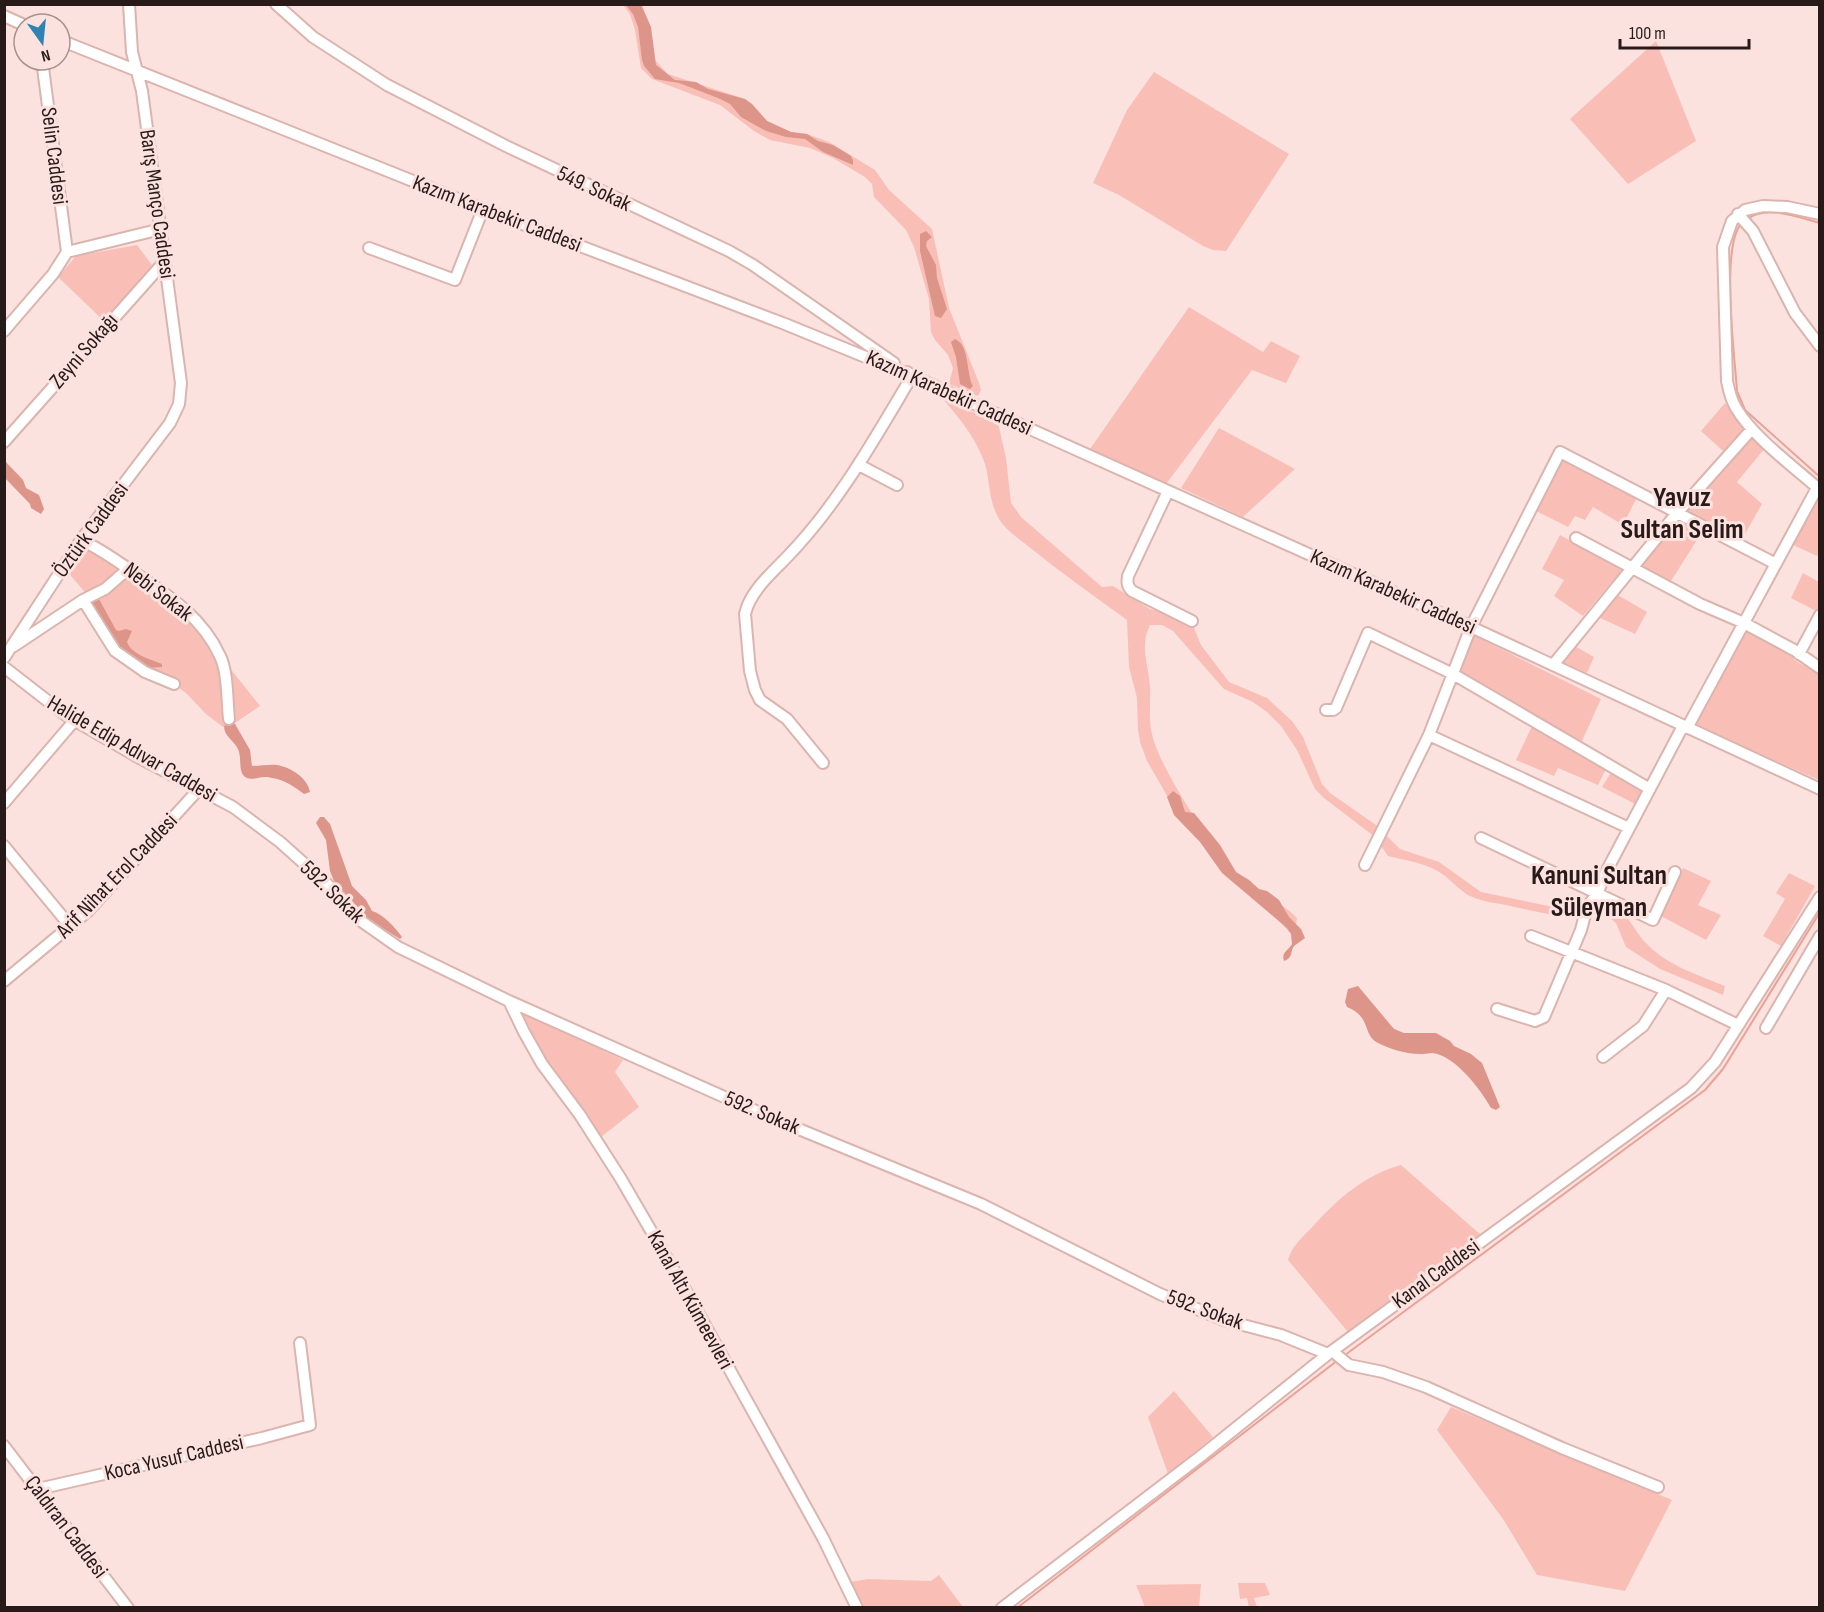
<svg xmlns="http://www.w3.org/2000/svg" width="1824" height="1612" viewBox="0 0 1824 1612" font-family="'Sofia Sans Condensed',sans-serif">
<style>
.green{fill:#f9bfb6}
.forest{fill:#dd9489}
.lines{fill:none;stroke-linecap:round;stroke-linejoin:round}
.stream{stroke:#eba196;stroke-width:2}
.minor-casing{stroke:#dbb4ae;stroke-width:14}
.minor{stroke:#fff;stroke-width:10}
.labels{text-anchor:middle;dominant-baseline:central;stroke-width:6;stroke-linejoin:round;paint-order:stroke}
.street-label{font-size:22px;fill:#281a18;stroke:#fbe2df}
.district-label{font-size:28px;font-weight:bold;fill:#281a18;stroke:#fbe2df}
</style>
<rect width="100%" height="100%" fill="#fbe2df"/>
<path class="green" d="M623,5H642L650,25L655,60L668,74L745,99L767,121L791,132L807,134L829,142L875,170L889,190L932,229L949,308L979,383L981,390L978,396L949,384L953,368L948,355L935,340L931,332L929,299L914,247L906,230L874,197L872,184L865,177L833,158L810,148L770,140L754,131L720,105L652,79L641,68L635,30L630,14Z
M1656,41L1696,141L1628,184L1570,119Z
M1154,72L1289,154L1226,251L1213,250L1203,246L1119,195L1093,183L1127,110Z
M137,245L152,265L105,322L58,277L76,256Z
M1189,307L1263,352L1271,341L1300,356L1286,383L1252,370L1166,484L1090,449Z
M943,399L998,423L1006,458L1011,503L1021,517L1102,587L1113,586L1150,609L1171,615L1194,628L1201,645L1229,682L1267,698L1292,721L1303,737L1322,784L1330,793L1376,825L1400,849L1439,862L1481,892L1558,908L1584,907V914C1559,918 1539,912 1515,907C1500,903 1484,903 1470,896C1460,891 1453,882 1445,876C1428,863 1408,861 1388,856L1375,837L1324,798L1315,789L1297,750L1281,726L1267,712L1253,702L1224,689L1173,631L1162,625H1150C1139,647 1149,665 1150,688C1151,703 1148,719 1152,734C1159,768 1218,858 1245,881C1262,895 1282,902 1297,918L1296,925L1290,933L1170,801L1147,761L1140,742L1138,730L1137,698L1129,667L1127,620C1094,596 1060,572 1028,546C1018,538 1004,529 998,517C989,501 990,482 985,464C976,438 960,419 943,399Z
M1725,403L1746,428L1723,451L1701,431Z
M1219,428L1295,469L1243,517L1181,488Z
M1751,436L1765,448L1737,482L1762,504L1741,541L1686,511Z
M1562,458L1637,497L1623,525L1593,507L1585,520L1575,516L1568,527L1536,511Z
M1818,495L1819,552L1817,556L1791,544Z
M1679,518L1702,532L1669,584L1640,567Z
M1560,535L1618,566L1621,571L1583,616L1554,596L1564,580L1542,569Z
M84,548H90L173,603L194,623L260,706L232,725L223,727L206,714L186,693L118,644L94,603L66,570Z
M1803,573L1819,582V605L1816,611L1791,598Z
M1616,594L1647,612L1635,634L1598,617Z
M1744,629H1747L1794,656V660L1819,674V780L1692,724Z
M1473,635L1601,699L1582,741L1554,728L1456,671Z
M1573,645L1594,657L1587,673L1561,663Z
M1532,726L1606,769L1598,785L1558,768L1554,776L1516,760Z
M1612,771L1638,785L1643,793L1637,805L1602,787Z
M1683,868L1711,881L1698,905L1721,915L1706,940L1661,916Z
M1789,873L1815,886L1781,946L1763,936L1785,899L1776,893Z
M1596,899C1623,898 1630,927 1646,943C1666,965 1698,975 1725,986L1723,995L1660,969L1626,947L1616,923L1605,914L1591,913L1590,910Z
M519,1011L623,1060L615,1072L639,1107L601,1137L536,1050Z
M1401,1165L1481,1235L1348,1332L1288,1260C1292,1245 1304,1236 1315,1224C1340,1197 1365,1175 1401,1165Z
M1174,1391L1213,1437L1168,1474L1148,1417Z
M1451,1407L1672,1500L1625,1591L1537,1575L1503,1519L1437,1430Z
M939,1575L963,1607H862L850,1582L868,1579L931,1581Z
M1238,1583H1265L1270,1595L1254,1598L1257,1607H1249L1247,1598L1240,1599Z
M1201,1584L1199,1608L1145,1607L1136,1585Z"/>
<path class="forest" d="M626,5H641L651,27L656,65L675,80L696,82L708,89L745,99L752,104L767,121L791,132L807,134L818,141L833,145L851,156L853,160V165L823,152L805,139L786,137L766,131L741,117L730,104L718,98L679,83L655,79L644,66L642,60L638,27L633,14Z
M926,231L932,237L927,241L926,246L936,265L937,278L947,309L941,318L935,316L920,251V234Z
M955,339C970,345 966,374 973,386L970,389L960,384L956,357L951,342Z
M5,461L23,480L26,488L39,495L44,509L41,514L31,508L30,504L5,478Z
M95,599H99L116,630L119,631L126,629L132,631L127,642C132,655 150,659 162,664V667L147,668L115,645L90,606L91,601Z
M232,722L235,724L250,750L252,766C259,766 269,764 277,765C290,767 308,778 310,792L304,794C291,784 282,779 267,777C260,776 249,782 244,776C238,769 242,758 238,749C234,740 224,737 224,726Z
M1173,791L1180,796L1185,812L1194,813L1220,845L1236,872L1249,880L1259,889L1267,891L1279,900L1289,917L1301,929L1305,938L1294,946C1290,952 1293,958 1284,961C1281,952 1288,951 1292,944L1291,934L1287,928L1222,873L1200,842L1174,815L1167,797Z
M320,817H324L330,824L352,886L366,900L372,911C383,914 395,927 402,937L400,939L368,919L334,881L330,871L326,840L316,823Z
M1358,986L1394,1029L1404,1033H1436L1450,1041L1454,1046L1471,1054L1482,1063L1500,1107L1496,1110L1491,1108C1481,1090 1455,1055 1432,1053C1429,1053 1426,1054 1423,1054C1410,1055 1389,1049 1378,1043C1362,1035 1372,1017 1347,1007L1345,1002L1348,989Z"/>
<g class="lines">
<path class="stream" d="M1746,220C1766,204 1798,217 1820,223
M1742,223C1720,244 1735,359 1737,391L1745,410L1820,477
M1345,1355L1705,1090L1723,1069L1820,912
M1017,1608L1338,1360"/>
<defs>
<path id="minor" d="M276,4L313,37L387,85L506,146L729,251L753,265L894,363
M4,16L24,25
M60,40L483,209L785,324L912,376L1471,627L1820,789
M42,60L67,252
M1738,214L1753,231L1795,313L1820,346
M1820,214L1787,207L1763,206L1745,210L1732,221L1723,247L1727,381C1729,391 1731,400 1736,408C1753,437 1794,467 1820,490
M369,248L455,280L483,209
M4,331L53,274L67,252L161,229
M4,442L165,261
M859,465L897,485
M1168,491L1128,576C1127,582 1127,586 1132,591L1192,621
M1576,538L1700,604L1744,623L1794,650L1820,668
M81,540C99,548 115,560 132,571C166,594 202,616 220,656C228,672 227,701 229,719
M83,600L105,589L128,569
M14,646L83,600L115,651L145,672L174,684
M1799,654L1820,615
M4,658L81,540L170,423L179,404L181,383L142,91L132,52L129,4
M1553,665L1677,513L1752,429
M4,667L67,716L136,756L233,807L280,842L327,884L361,921L398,947L509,1001L767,1116L981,1204L1160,1294L1224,1320L1281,1335L1328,1354
M1326,710H1333L1336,708L1368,633L1453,674L1650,789
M1687,728L1817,488
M1429,735L1629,828
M823,763L787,719L760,700L755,690L750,671L745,614C750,591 772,573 788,556C839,503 875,438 912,376L907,372
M4,803L75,720
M1481,838L1653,920L1675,872
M4,846L71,927
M1365,865L1429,735L1471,627L1560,452L1776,564
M1531,936L1666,990L1738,1025
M4,981L88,911L199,789
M509,1001L524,1032L542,1064L580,1115L621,1179L686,1291L823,1538L857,1608
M1497,1009L1535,1021L1544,1017L1581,930L1587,907L1597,894L1606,872L1683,726
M1766,1028L1820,936
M1603,1057L1643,1026L1666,990
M1332,1351L1349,1365L1383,1372L1426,1387L1562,1448L1658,1487
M4,1446L128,1608
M38,1489L262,1438L310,1425L300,1343
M1002,1608L1201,1456L1328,1354L1691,1088L1715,1062L1820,897"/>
</defs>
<use href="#minor" class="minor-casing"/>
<use href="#minor" class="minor"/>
</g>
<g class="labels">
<g class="street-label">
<text transform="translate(54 156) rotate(83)">Selin Caddesi</text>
<text transform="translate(594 189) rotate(25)">549. Sokak</text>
<text transform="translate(157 204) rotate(82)">Barış Manço Caddesi</text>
<text transform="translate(497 214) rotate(21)">Kazım Karabekir Caddesi</text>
<text transform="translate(84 351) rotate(-49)">Zeyni Sokağı</text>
<text transform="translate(949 393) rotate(24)">Kazım Karabekir Caddesi</text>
<text transform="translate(91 530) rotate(-54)">Öztürk Caddesi</text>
<text transform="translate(158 592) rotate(38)">Nebi Sokak</text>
<text transform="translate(1393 592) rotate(24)">Kazım Karabekir Caddesi</text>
<text transform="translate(132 749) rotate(30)">Halide Edip Adıvar Caddesi</text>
<text transform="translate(117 876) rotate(-46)">Arif Nihat Erol Caddesi</text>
<text transform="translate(332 892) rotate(44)">592. Sokak</text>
<text transform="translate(762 1113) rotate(23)">592. Sokak</text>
<text transform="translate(1436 1274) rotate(-36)">Kanal Caddesi</text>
<text transform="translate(690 1300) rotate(61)">Kanal Altı Kümeevleri</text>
<text transform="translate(1205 1310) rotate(20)">592. Sokak</text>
<text transform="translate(174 1458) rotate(-13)">Koca Yusuf Caddesi</text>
<text transform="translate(66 1527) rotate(53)">Çaldıran Caddesi</text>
</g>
<g class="district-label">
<text x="1682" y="497">Yavuz<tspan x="1682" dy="32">Sultan Selim</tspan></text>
<text x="1599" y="875">Kanuni Sultan<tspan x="1599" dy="32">Süleyman</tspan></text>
</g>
</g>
<rect width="1824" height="1612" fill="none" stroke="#281a18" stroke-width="12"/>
<g transform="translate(42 42) rotate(165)"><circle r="28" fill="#fbe2df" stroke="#a7928f" stroke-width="1.5"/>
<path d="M0-4.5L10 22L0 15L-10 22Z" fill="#2f83b3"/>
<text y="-9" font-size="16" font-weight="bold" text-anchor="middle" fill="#281a18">N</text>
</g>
<path d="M1620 39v9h129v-9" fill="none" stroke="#281a18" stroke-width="3"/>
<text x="1629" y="39" font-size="18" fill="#281a18" stroke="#fbe2df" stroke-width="4.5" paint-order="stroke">100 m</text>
</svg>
